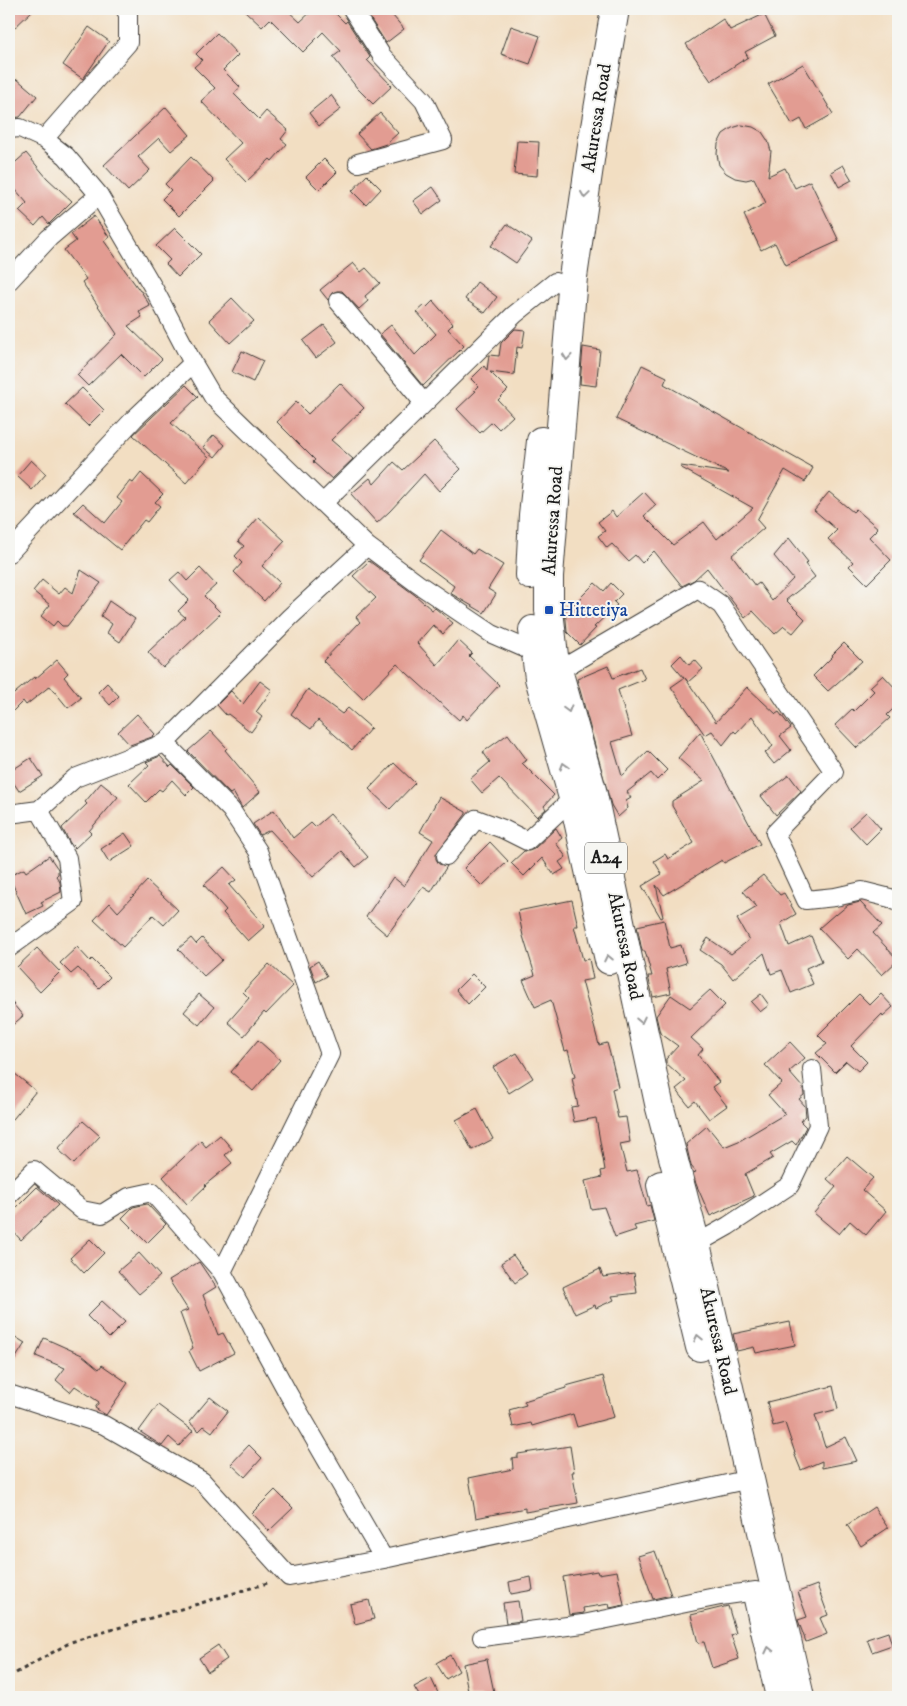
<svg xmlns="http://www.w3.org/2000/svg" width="907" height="1706" viewBox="0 0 907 1706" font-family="'IM FELL DW Pica',serif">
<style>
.building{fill:#e29c92}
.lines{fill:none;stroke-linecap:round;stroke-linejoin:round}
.street-casing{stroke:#3c3935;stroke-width:20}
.highway-casing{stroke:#3c3935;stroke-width:30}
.path{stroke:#3c3935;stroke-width:3;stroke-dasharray:4 4;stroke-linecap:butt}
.street{stroke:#fff;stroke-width:18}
.highway{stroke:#fff;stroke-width:28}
.oneway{stroke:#999}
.transit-dot{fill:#1a4fb4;stroke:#f6f6f2;stroke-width:2}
.labels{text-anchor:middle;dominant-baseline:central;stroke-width:4;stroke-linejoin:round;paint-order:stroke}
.shield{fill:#f6f6f2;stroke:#5d5d5c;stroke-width:1}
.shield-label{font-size:18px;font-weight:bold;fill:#1c1c1c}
.street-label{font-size:19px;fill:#1c1c1c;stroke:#f6f6f2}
.transit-label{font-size:19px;fill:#164399;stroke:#f6f6f2;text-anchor:start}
</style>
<rect width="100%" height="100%" fill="#f6f6f2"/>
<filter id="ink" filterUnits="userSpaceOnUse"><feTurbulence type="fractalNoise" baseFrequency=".02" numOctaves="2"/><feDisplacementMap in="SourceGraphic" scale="10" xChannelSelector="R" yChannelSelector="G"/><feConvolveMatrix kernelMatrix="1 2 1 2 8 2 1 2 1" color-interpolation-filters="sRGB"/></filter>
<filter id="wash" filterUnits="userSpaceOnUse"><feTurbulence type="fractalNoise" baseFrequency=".0096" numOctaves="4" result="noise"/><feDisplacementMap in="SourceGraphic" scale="20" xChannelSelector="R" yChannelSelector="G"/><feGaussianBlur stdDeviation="1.12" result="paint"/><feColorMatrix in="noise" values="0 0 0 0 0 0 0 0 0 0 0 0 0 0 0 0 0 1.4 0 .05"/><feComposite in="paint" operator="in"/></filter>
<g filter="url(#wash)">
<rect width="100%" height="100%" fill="#f2dec2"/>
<g id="blocks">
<path class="building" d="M9,9H34L9,33Z
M243,9H286L300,22L314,9H331L345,23L347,21L370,57L367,60L392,86L373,104L357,88L333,57L341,51L323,32L303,52L270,19L262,27Z
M364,9H387L404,29L386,43Z
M764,14L775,36L745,52L748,57L711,81L686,44L723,19L730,30Z
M511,26L540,36L530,64L501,54Z
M89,27L109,41L83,79L63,65Z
M217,33L238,55L223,70L240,87L234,94L259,119L266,111L288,130L281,139L287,144L272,161L270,159L246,182L224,159L241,143L201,101L215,88L194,67L202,60L196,54Z
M803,64L833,114L806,129L801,119L792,124L768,84Z
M17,79L37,96L20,117L9,118V90Z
M331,95L341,109L319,126L309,113Z
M166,107L190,135L171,151L159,138L138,157L150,170L128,191L104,165Z
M380,113L398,133L386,144L371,149L357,134Z
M742,125L753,127L762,132L768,141L771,151L768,176L785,168L795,188L810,181L839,241L786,265L775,243L761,250L744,215L766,203L754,178L746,180L735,178L726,173L719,165L717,154L718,144L723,134L732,128Z
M517,141L539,142L537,176L514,174Z
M26,153L47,178L72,201L49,224L43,217L35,226L19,211L27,203L9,182V168Z
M191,157L214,181L179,216L162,199L171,190L165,184Z
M324,159L337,172L319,190L306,177Z
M843,165L852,180L839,187L831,172Z
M367,175L381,189L366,205L352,191Z
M433,187L442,200L423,214L413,201Z
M94,216L109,237L104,241L140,291H141L150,306L139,312L142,317L128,326L162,359L144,377L121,354L88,386L77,375L117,334L82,282L86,279L64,250L76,241L71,234Z
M507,224L532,241L516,263L491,246Z
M175,228L201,254L178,277L166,264L170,260L156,246Z
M353,263L361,272L366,268L380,283L365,296L368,301L359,309L342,291H337L332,293L328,300L320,290Z
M477,282L497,297L485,313L465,299Z
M232,298L254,321L230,343L209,320Z
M433,301L453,324L448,329L464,346L423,386L380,334L391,325L415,355L436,334L417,312L425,305L427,307Z
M324,325L337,342L316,358L303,341Z
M515,329L525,330L522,348L517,347L514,375L490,372L508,390L498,400L513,416L499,429L492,422L480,433L457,409L476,391L474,390L478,386L471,379L484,366L487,370L489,355L499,356L501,343Z
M583,347L600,350L596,386L580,384Z
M242,351L263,361L253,382L232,372Z
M642,365L667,377L664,384L813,468L805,482L785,470L757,520L764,528L732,555L755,586L759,583L772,601L793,579L774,556L789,538L808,562L805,564L815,577L786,600L805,619L793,633L784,626L775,634L753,611L745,618L707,568L694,580L682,586L654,551L642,563L635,555L628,561L612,544L607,548L598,536L605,531L598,522L612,511L616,517L644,492L656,505L644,516L673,545L704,522L717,539L753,508L680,467L681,466L729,473L616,419Z
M340,383L364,408L331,440L353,459L332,479L313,462L315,460L277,422L296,402L308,414Z
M186,385L198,397L171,423L209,457L186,483L133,435Z
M82,388L104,410L88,426L65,404Z
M214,435L225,445L215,457L203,447Z
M434,441L461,469L439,491L424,474L390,511L377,523L351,494L370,478L374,484L394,462L403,470Z
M31,460L46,474L32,490L17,476Z
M141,473L163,494L155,502L160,506L147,522L144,520L120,550L74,512L83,503L105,523L122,502L117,498L130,481L133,483Z
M829,492L853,512L856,509L878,528L869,537L891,560L867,584L849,566L853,562L828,539L837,530L814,510Z
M259,517L285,541L262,566L280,583L264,601L234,572L242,563L235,556L244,546L238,541Z
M441,530L473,554L477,549L503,565L488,589L496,594L484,613L450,593L454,586L419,560Z
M369,561L415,595L432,610L435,608L453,623L443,634L433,625L417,643L437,665L458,640L472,653L469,656L499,685L467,720L463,715L459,720L397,664L363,699L323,661L360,622L356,617L376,598L353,576Z
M200,568L216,585L204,596L221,613L163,668L148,652L185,617L178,611L189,600L170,580L179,572L187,581Z
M81,570L101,583L67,626H62L57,621L53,626L41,616L50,605L33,591L42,580L59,594L65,587L73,593Z
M595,583L604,591L611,583L622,594L614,602L617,605L594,627L596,628L580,645L567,632L565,608L569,604L572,606Z
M109,601L135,619L120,642L107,633L112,624L101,616Z
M844,643L862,661L828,691L813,676L833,656L832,655Z
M681,655L689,665L695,660L703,669L688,682L685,678L716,722L747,687L776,714L779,712L791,728L780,736L791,750L774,764L765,753L773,746L752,716L736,733L734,731L723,745L712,731L705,735L671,687L684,678L672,664Z
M57,660L68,673L64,677L81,698L68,708L50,686L26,705L23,701L9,715V698L34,677L35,679Z
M608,666L613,678L640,668L645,679L618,690L632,736L612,742L622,776L648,751L667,770L657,780L651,773L627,792L631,798L626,801L628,808L618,817L611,805L577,679Z
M883,675L898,691V704L887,715L890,718L857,748L835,725L852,709L854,711L874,691L870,687Z
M260,681L272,690L256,712L262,717L251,732L228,714L226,715L217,705L231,691L243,704Z
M107,683L119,696L110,705L98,692Z
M308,689L342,714L348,708L371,728L352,750L318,720L311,729L291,714Z
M137,714L155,734L152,737L130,745L118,732Z
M211,731L227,748L225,750L260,792L242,808L233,792L230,794L188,751Z
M700,732L760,844L724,863L722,860L664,895L656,885L663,917L661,918L642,886L662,874L654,861L665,854L668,859L694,843L672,806V801L704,781L678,758Z
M508,734L527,760L522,763L554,795L544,806L546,809L537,817L499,778L482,793L470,779L490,762L483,752Z
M160,756L170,767L172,765L194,787L186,795L172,780L162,791L159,789L146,802L129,784L149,765L146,762Z
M31,758L43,776L19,791L9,776V772Z
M394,763L415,783L390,809L369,789Z
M789,775L801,791L776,815L761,796Z
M101,783L118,797L89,831L91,833L75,848L70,843L62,828L87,804L85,802Z
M439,797L466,812V814L436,854V859L439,864L447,866L431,892L423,887L387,935L366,917L393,877L404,886L433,840L420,832Z
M274,810L293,838L311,823L315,827L330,814L368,857L356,867L342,851L313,877L270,830L260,835L253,824Z
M866,812L881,829L866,844L850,827Z
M556,828L562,838L556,843L566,857L559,862L564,869L554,875L542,858L524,876L511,863L524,851H529L534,849Z
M125,833L134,846L109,862L101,849Z
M490,842L508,861L482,886L464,868Z
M49,856L58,869V874L56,876L60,882L61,892L41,902L43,906L26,914L9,876L24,869L26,872Z
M224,867L236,880L229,885L265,926L248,941L223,913L226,910L204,885Z
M763,875L780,895L784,893L796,914L781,923L789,946L811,936L822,961L806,968L813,984L791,993L782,970L771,974L764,953L733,979L721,964L700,950L708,938L731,954L749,940L737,919L757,907L743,891Z
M147,881L178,910L164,925L153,915L123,947L94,920L110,903L118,912Z
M572,900L578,926H574L583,960L589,959L593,979L582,981L599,1045L607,1043L613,1065L618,1087L612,1089L618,1118L626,1117L630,1142L620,1144L627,1172L637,1170L647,1206L650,1205L654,1221L634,1226L636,1230L615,1237L604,1207L591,1209L585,1181L602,1177L601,1171L605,1170L596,1118L574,1122L571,1107L578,1106L572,1078L575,1077L568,1050L565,1051L551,1000L535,1007L523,980L535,975L523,936L518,911Z
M860,902L882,925L873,933L898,960L882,975L858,949L848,959L819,928L835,914L836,915L848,905Z
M664,920L670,948L681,945L686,963L666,969L671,993L653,997L648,976H652L645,951H642L637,926Z
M191,938L196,944L202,938L222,960L204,976L178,949Z
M77,947L90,961L92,959L110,977L99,988L78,968L71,974L60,963Z
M37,948L60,972L40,992L17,967Z
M318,961L327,976L316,982L310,966Z
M269,964L293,986L266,1014L264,1012L244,1036L228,1022L249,998L243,992Z
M472,974L485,987L468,1004L456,990Z
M710,990L725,1005L691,1038L703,1049L698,1055L719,1082L712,1087L727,1106L709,1119L695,1101L689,1106L676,1089L686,1081L666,1063V1059L678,1046L660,1033L656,1016L671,995L690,1008Z
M199,994L214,1007L199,1025L184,1012Z
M761,994L769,1005L760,1012L751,1002Z
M859,994L870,1005L881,994L893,1007L883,1016L882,1014L851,1046L867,1062L858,1071L846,1061L835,1072L816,1053L827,1044L818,1035Z
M9,999L23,1016L9,1028Z
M258,1040L280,1060L253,1091L231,1072Z
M790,1042L805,1058L789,1072L803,1088L804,1095L799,1099L805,1106L806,1116L800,1121L806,1127L796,1145L792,1141L770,1154L773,1158L745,1174L754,1196L710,1216L696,1184L693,1173L696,1172L691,1166L686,1144L707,1126L724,1147L741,1140L785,1114L768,1095L782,1083L765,1065Z
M517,1053L533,1078L509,1093L493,1067Z
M14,1073L36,1091L9,1124V1079Z
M477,1109L493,1139L472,1150L456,1120Z
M83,1121L100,1136L74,1164L58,1149Z
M220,1135L232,1149L225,1155L232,1163L205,1185L206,1186L187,1204L163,1177L201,1141L206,1147Z
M847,1156L873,1178L862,1190L886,1211L866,1235L850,1221L839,1234L814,1213L836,1187L827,1179Z
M37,1187L58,1205L21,1240L9,1227V1215Z
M147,1204L166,1224L147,1243L122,1218L133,1207Z
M90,1239L104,1253L84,1273L70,1258Z
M139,1253L160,1276L139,1294L118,1271Z
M513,1255L527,1274L515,1283L501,1263Z
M199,1262L216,1287L203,1295L218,1335L223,1333L234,1353L199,1371L189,1351L193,1348L180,1313L188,1310L169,1280Z
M600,1269L603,1277L634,1273L637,1293L612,1296L614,1300L596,1308L595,1305L575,1314L563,1287Z
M102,1301L125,1322L109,1338L87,1316Z
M790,1322L795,1345L756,1353L754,1347L737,1351L733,1334Z
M9,1333L25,1343L9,1369Z
M44,1338L82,1355L99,1369L102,1365L128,1383L106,1415L95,1408L99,1402L75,1386L70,1392L56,1380L65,1368L36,1356Z
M603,1376L614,1417L577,1427L573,1414L532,1426L531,1423L513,1427L509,1410L526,1405L524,1401L566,1388V1386Z
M833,1386L838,1409L815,1415L825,1447L846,1437L857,1461L822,1468V1461L801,1470L794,1453H795L785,1423L773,1426L767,1402Z
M210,1397L228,1411L212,1432L204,1426L199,1431L189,1422Z
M158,1405L193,1431L179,1446L169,1437L162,1446L139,1431Z
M249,1445L262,1458L245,1477L231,1464Z
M570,1446L574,1472H572L578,1503L525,1512V1508L476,1518L469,1478L513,1469L512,1458L518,1457V1454Z
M275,1490L293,1508L269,1531L252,1513Z
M874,1507L888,1528L861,1546L847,1525Z
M655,1551L671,1595L653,1599L638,1556Z
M597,1571L598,1574L617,1571L624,1605L610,1608L609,1604L583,1608L584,1613L569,1615L563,1577Z
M531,1577L533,1590L511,1594L509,1582Z
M817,1585L828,1615L820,1618L827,1634L806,1642L798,1620L807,1617L798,1592Z
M369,1600L374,1619L355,1624L350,1604Z
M518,1601L521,1621L506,1623L503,1603Z
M728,1606L736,1633L731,1635L739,1659L712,1668L704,1642L698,1643L691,1615Z
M888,1632L892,1645L872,1652L867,1639Z
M218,1645L227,1659L208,1672L199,1658Z
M450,1655L459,1671L446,1679L436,1663Z
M487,1659L495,1697H469L463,1664Z
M431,1678L438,1693L429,1697H420L414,1687Z"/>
</g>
</g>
<g filter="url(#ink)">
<use href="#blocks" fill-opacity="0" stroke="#3c3935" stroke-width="1"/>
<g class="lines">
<defs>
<path id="street" d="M352,9L382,56L424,101L443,140L358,163
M9,129L20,128L44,139L66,156L99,195L154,289L193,363L213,397L367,546L418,584L492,634L536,653L544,654
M44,139L128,43V14L125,9
M9,281L49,238L99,195
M338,301L424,403
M323,503L514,315L555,282
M9,553L134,419L193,363
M558,671L698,589L721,605L834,772L775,833L806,900L835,897L862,891L890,898L898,902
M165,743L290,617L367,546
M9,814L39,810
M446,856L476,819L503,829L527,841L573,798
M9,948L73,902L67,858L39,810L75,778L165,743L231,810L258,851L330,1054L222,1272
M9,1195L34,1170L82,1210L102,1214L129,1197L152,1192L222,1272L289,1395L384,1559
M687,1246L696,1244L728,1226L790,1185L818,1126L812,1069
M9,1394L104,1425L202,1481L289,1577L384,1559L750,1479
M482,1637L583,1624L720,1596L756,1591"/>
<path id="highway" d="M615,9L593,139L573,277L549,576V610L554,656L592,790L660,1108L696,1244L800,1697
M530,575L533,515L541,441
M533,630L539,678L573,798L609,960
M661,1185L700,1347
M758,1599L780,1697"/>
</defs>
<use href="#street" class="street-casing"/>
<use href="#highway" class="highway-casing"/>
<path class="path" d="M9,1677L71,1642L271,1582"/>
<use href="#street" class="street"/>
<use href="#highway" class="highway"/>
</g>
<defs><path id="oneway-chevron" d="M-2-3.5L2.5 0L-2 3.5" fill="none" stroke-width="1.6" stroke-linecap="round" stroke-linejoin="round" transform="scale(1.25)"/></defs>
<g class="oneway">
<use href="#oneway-chevron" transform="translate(585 195) rotate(98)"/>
<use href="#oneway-chevron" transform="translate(567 357) rotate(95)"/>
<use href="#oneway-chevron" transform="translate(568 709) rotate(74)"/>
<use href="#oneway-chevron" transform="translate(564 766) rotate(-107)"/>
<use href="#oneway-chevron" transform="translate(608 958) rotate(-102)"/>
<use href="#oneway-chevron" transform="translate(641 1020) rotate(78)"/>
<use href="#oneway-chevron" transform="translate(698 1338) rotate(-103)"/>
<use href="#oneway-chevron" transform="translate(769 1650) rotate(-103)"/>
</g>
</g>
<rect class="transit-dot" x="544" y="605" width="10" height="10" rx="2.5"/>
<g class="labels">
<rect class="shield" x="585" y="842.5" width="42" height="31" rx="4"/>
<g class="shield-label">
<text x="606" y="858">A24</text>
</g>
<g class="street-label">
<text transform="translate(597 118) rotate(-81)">Akuressa Road</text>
<text transform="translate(553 521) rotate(-86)">Akuressa Road</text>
<text transform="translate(625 946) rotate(78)">Akuressa Road</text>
<text transform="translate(718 1341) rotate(77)">Akuressa Road</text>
</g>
<g class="transit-label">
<text x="559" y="610">Hittetiya</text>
</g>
</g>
<rect width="907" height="1706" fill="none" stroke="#f6f6f2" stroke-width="30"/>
</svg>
